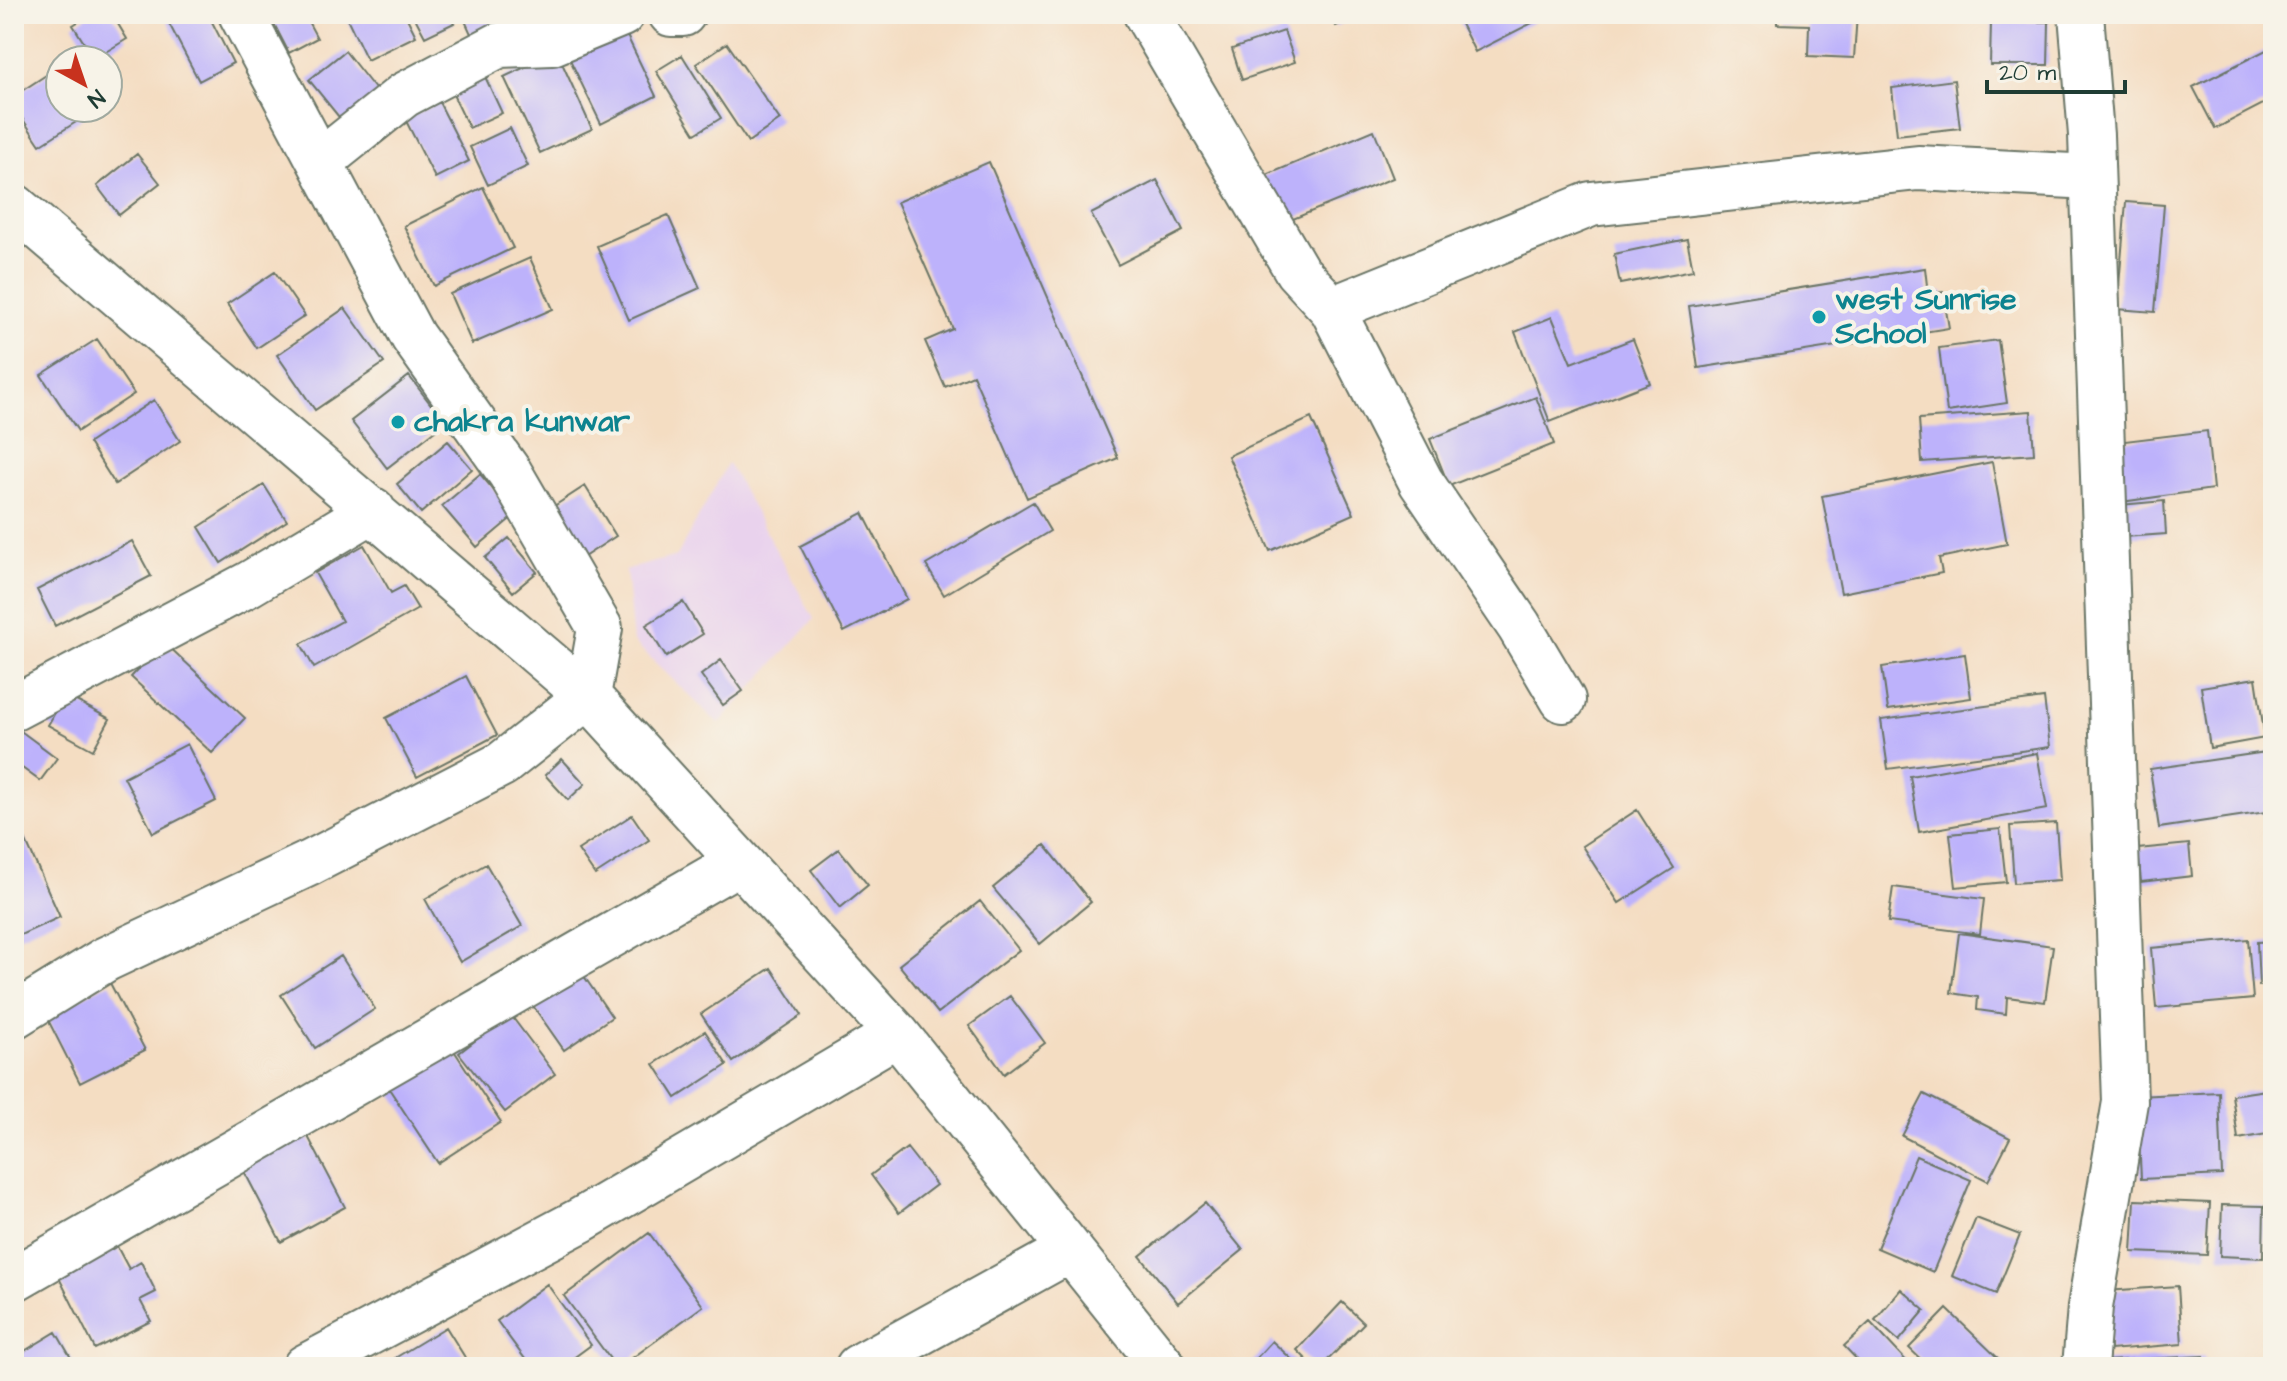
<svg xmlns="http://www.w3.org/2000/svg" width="2287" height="1381" viewBox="0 0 2287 1381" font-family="'Architects Daughter',sans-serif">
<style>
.built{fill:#e9d2ed}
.building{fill:#bdb2fb}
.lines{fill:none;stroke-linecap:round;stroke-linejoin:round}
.street-casing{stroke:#6a7566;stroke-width:48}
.street{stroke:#fff;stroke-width:44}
.culture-dot{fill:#0f9aa8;stroke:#f7f3e8;stroke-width:3}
.labels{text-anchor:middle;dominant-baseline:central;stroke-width:8;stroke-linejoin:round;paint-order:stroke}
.culture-label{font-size:30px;font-weight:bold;fill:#0d838f;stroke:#f7f3e8;text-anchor:start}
</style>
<rect width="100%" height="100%" fill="#f7f3e8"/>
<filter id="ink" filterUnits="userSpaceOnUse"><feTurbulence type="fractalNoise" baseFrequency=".0125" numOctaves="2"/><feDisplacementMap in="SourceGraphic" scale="16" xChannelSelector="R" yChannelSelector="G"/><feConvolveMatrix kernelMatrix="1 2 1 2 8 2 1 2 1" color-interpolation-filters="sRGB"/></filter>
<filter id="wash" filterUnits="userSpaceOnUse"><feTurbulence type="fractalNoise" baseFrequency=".006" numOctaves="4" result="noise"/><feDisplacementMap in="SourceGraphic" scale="32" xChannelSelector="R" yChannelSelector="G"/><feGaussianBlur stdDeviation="1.8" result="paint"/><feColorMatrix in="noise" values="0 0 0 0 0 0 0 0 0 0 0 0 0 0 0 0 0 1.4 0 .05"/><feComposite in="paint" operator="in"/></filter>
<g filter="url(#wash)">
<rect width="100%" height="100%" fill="#f4ddc2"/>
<path class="built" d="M728,463L814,619L719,724L633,641L626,570L677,556Z"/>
<g id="blocks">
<path class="building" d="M91,14H112L127,39L94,59L73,25Z
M164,14H208L233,63L199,81Z
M269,14H304L317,38L289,53Z
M345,14H405L416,36L367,60Z
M413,14H449L454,23L425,37Z
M462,14H499L506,31L476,45Z
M1330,14H1363L1336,26Z
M1456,14H1530L1534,22L1475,52Z
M1777,14H1857L1854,58L1808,56L1809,25L1777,24Z
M617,15L656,96L601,124L562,43Z
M1991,22H2049L2048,65H1990Z
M1284,31L1295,62L1242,80L1232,49Z
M727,43L780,120L748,142L696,64Z
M2268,49L2273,58V99L2215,129L2193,87Z
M345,51L383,99L347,127L309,80Z
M557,52L592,129L540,153L504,77Z
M682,55L721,118L695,134L656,71Z
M60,66V108H98L40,145L14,106V96Z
M481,68L502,113L469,128L448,84Z
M1954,80L1960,128L1897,135L1892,88Z
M439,102L469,161L435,178L405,119Z
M510,128L528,166L488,185L470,147Z
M1374,130L1393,178L1276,226L1257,179Z
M137,154L160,183L119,215L97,186Z
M989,162L1118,458L1027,498L973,375L945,387L925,341L953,329L897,202Z
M1157,180L1183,231L1118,265L1091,214Z
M483,187L513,248L434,286L404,226Z
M2126,202L2164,205L2155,312L2117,309Z
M668,215L700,288L629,320L597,246Z
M1687,239L1693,270L1620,284L1614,254Z
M530,258L553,309L472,344L450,294Z
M1925,268L1928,294L1943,292L1949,328L1698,368L1689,306Z
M275,272L305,316L257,348L227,304Z
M345,308L384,363L315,410L277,355Z
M1552,317L1571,363L1633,339L1650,383L1550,422L1515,332Z
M97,339L134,394L78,431L41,375Z
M1998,340L2007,403L1947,412L1939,348Z
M409,376L445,423L387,468L351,421Z
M1536,397L1554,444L1449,486L1430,439Z
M154,400L180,441L115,484L89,443Z
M2031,411L2034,454L1922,462L1919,419Z
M1311,418L1354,514L1270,551L1228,456Z
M2207,431L2213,489L2114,503L2108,443Z
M448,441L472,469L421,513L397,484Z
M1992,462L2007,544L1939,558L1942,573L1841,593L1822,496Z
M480,474L515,515L477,547L442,506Z
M264,485L287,521L221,563L199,527Z
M585,486L616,536L576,562L545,512Z
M2164,501L2166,534L2111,538L2109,506Z
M1033,502L1050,531L944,595L926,565Z
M863,513L907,599L844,632L800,546Z
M509,538L537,572L513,592L485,558Z
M132,541L151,576L55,626L37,590Z
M364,545L391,593L404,586L418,609L314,668L301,644L342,621L315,573Z
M683,602L703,634L666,657L646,625Z
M164,642L245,718L212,753L131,677Z
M1965,654L1971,698L1888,710L1882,667Z
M721,660L743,691L723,705L701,675Z
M466,676L497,735L417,777L386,718Z
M2256,678L2265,738L2210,748L2201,687Z
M65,695L110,719L93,750L48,725Z
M2044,698L2050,747L1888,769L1881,720Z
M14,726L57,758L40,781L14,762Z
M187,744L216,801L153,833L124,777Z
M2273,751V811L2159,828L2150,769Z
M2037,753L2047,809L1919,832L1910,776Z
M562,759L585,784L568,800L545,775Z
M1637,810L1674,868L1619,903L1582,846Z
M632,815L649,840L595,875L578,850Z
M2056,823L2060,880L2014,883L2010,826Z
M2000,829L2006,882L1956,887L1950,834Z
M24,837L60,917L14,938V841Z
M2189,844L2192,876L2141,882L2138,849Z
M1045,845L1091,902L1040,944L993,888Z
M839,849L868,885L840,908L811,870Z
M486,864L522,926L460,962L425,899Z
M1893,887L1984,899L1980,934L1888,922Z
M2267,895H2273V936L2269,937Z
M980,901L1019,950L938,1013L899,965Z
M1959,933L2053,946L2045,1002L2007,997L2006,1014L1977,1010L1978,997L1951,993Z
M2248,939L2253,999L2156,1008L2151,948Z
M2273,941V985L2259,986L2257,942Z
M341,956L375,1009L315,1048L281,995Z
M771,968L802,1015L733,1062L701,1014Z
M579,969L612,1017L564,1050L531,1003Z
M110,983L145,1050L80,1083L46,1016Z
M1010,996L1045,1043L1004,1074L969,1026Z
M510,1014L555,1074L505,1112L459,1053Z
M705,1031L727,1065L676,1098L654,1064Z
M447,1040L501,1122L438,1163L384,1081Z
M2273,1089V1133L2238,1139L2232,1095Z
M2219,1092L2222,1175L2141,1179L2137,1096Z
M1924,1094L2010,1138L1988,1181L1902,1136Z
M303,1127L345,1207L281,1242L242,1167Z
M907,1148L936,1185L899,1213L871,1175Z
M1916,1156L1971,1180L1933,1272L1877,1248Z
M2135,1200L2210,1203L2207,1255L2132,1252Z
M1205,1203L1243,1250L1178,1303L1140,1256Z
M2222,1205L2264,1206L2263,1258L2220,1256Z
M1976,1218L2020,1235L1996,1294L1952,1276Z
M649,1233L703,1306L620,1367H616L564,1296Z
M114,1241L129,1269L141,1262L156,1292L140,1300L151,1321L95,1349L55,1270Z
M547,1284L591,1345L561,1367H531L497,1321Z
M2178,1286L2182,1344L2110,1350L2106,1291Z
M1901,1289L1925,1310L1899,1341L1875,1320Z
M1342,1302L1364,1323L1321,1367H1314L1297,1350Z
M1947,1309L2003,1363L1999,1367H1929L1909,1348Z
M1870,1322L1912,1367H1864L1844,1346Z
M446,1327L471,1367H400L395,1358Z
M56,1332L74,1363L67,1367H25L18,1355Z
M1272,1341L1300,1367H1248Z
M2204,1356V1367H2087V1362Z"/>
</g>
</g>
<g filter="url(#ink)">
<use href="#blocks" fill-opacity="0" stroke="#6a7566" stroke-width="2"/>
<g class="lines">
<defs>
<path id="street" d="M671,14H683
M1146,14L1297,271L1332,309L1591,204L1918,168L2092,177
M2081,14L2091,135L2125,1102L2090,1307L2085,1367
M320,162L404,95L499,45L552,43L622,14
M14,206L588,696L897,1034L1164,1367
M1332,309L1421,482L1519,626L1563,700
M14,708L249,584L373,510
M14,1016L106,959L310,863L502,764L588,696L600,628L510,473L413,337L241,14
M14,1279L739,862
M305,1367L581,1220L897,1034
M858,1367L1070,1250"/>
</defs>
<use href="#street" class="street-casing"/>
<use href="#street" class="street"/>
</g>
</g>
<g class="culture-dot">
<circle cx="1819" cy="317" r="8"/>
<circle cx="398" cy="422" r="8"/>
</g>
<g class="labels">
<g class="culture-label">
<text x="1835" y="300">west Sunrise<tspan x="1835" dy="34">School</tspan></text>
<text x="414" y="422">chakra kunwar</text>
</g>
</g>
<rect width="2287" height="1381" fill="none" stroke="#f7f3e8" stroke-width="48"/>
<g transform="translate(84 84) rotate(140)"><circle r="38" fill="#f7f3e8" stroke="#a1aaa0" stroke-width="2"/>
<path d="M0-6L14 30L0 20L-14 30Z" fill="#c8321e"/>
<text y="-12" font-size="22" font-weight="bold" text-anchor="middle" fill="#1f3d34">N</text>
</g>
<path d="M1987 80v12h138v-12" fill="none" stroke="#1f3d34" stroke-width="4"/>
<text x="1999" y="80" font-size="24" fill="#1f3d34" stroke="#f7f3e8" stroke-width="6" paint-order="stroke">20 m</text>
</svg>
